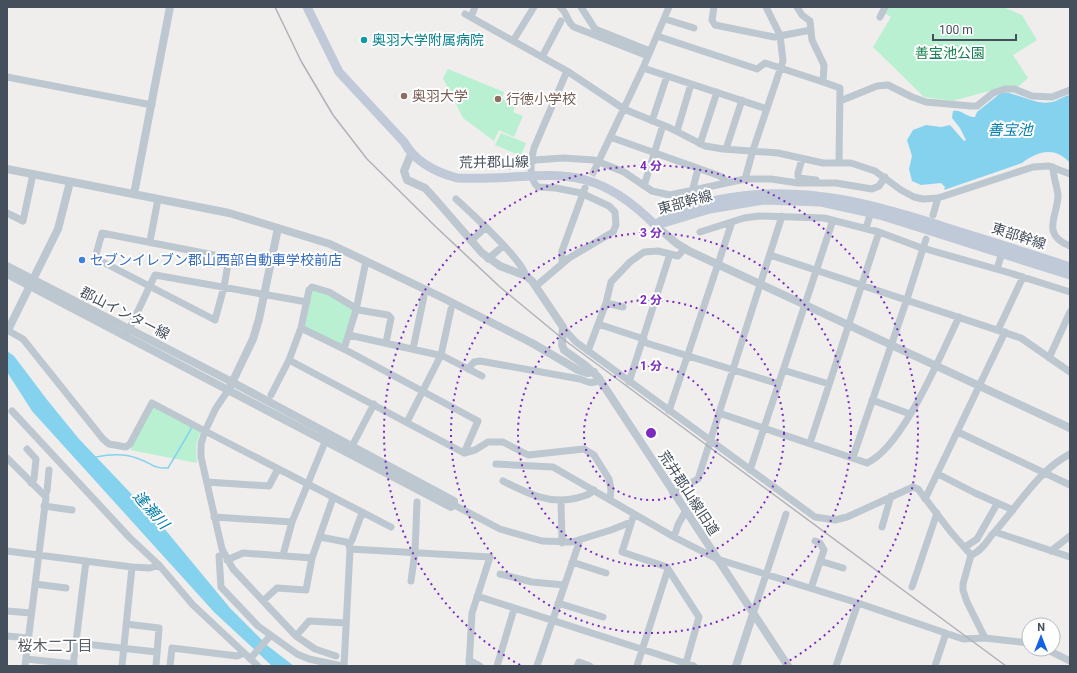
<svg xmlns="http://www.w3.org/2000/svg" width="1077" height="673" viewBox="0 0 1077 673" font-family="Roboto,'Noto Sans JP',sans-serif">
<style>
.green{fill:#baf0d2}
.water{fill:#85d2ee}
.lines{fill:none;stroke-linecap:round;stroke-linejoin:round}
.stream{stroke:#85d2ee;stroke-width:1.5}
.minor-tunnel{stroke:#cecdd0;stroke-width:7;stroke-dasharray:7 3.5;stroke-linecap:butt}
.minor{stroke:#bdc7d0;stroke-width:7}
.tertiary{stroke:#bdc7d0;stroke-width:8}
.secondary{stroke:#bfc9d7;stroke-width:9}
.rail{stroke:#afb2b8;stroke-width:1.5}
.ring{fill:none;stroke:#7b2cbf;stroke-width:2;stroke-dasharray:2 4}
.culture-dot{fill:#0f9aa8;stroke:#fff;stroke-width:1.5}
.education-dot{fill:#8d6e63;stroke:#fff;stroke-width:1.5}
.shop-dot{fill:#3f7fe0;stroke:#fff;stroke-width:1.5}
.labels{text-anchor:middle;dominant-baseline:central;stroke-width:4;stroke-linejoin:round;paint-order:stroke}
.culture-label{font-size:14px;fill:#0d838f;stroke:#fff;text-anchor:start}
.park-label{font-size:14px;fill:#147f50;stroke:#fff}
.education-label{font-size:14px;fill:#785e54;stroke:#fff;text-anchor:start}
.street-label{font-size:14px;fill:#454f5b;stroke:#fff}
.shop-label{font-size:14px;fill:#366cbe;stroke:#fff;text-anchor:start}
.water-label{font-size:15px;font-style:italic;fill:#087fab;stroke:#fff}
.neighbourhood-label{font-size:15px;fill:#5a5d63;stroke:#fff}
.centre{fill:#7b2cbf;stroke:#fff;stroke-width:2}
.ring-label{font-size:12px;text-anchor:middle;font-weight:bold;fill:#7b2cbf;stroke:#fff;stroke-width:4;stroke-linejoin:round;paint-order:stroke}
</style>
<rect width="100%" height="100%" fill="#f0eded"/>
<path class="green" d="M885,7H1003L1022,15L1037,40L1013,55L1028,78L1016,89L1000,88L953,101L924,97L873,47L891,17L883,12Z
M448,69L504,92L502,98L516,104L513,112L523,116L514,137L499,130L494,141L463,118L443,78Z
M501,133L526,143L521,156L495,145Z
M311,290L328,294L352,309L353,312L343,344L341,346L306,328L305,325Z
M153,406L201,430L196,445L197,463L130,450Z"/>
<path class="water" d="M1002,92C1018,93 1036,106 1052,102C1058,101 1063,96 1070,95V163C1055,146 1038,151 1022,163L944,190L945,187L941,183L921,185L912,181L909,169L912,156L907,140L913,130L926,125L941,127L950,125L964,141L966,140L960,128L952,118L953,111C962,109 967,118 975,117L977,112Z
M7,351L14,356L48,401L79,439L163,527L230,608L268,646L294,666H272L214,612L32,411L7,372Z"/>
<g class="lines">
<path class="stream" d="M96,457C111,454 125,453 139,459C152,463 153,469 168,468L190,431L192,426"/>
<path class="minor-tunnel" d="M587,185L595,169"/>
<path class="minor" d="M560,7C568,13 566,21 574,27L648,56
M581,7L595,29L650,51
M714,7L712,20L715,25L774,37L811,30
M797,7L802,15L810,21L812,40L824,65L823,82L840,88L839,162
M465,14L567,71L624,109L670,128L705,146L723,149L778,153L823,163H851L875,171L901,190L914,197L923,199L938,198L1033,167L1049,166L1070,174
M471,17L475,7
M880,17L885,7
M665,19L694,28
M657,36L757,69L765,63L823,82
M513,41L534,7
M542,57L561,21
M643,68L767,109
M7,77L152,105
M840,101L877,86L888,85L912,97L926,102L971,106H977L993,93L1005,89H1014L1032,96L1052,97L1070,90
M652,121L667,76
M677,131L691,84
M610,137L720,176L727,182
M700,144L717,92
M726,149L742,100
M496,160L510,166L529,164L535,160L563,158L594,160L624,172L652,191L670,195L745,179H771L798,183H836L872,189L879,186L885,177
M1053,167C1053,176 1057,186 1058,195C1058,216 1040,234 1070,246
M595,169L643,68L669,7
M798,173L802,159
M798,176L799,178L816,180
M745,179L753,150L783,61L780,35L766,7
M644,186L663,125
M692,192L698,169
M456,199C471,213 522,259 526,276
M7,213L23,221L33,174
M933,215L938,198
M866,228L871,212
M700,232L744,218L759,216L824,218L879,232L919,247L1010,273L1070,292
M102,233L229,258L224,287L215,320L95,258Z
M150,241L158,199
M471,241L486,227
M770,255L1021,338L1070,372
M488,259L503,246
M366,261L356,310L344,349L478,421L464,453
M562,262V251L585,188
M997,269L1002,253
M536,286L569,258L613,232L616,225L615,212L609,206L581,193L556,188L538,187C528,179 531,160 534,148L567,71
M606,303L623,307
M598,324L644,339
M301,328L289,360L464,453L475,450L488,442H503L528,455L584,449L594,455L609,479L611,489L610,499
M564,329L576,342L815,517L835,520L847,517L913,487L918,489L950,531L971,555L963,584V590L967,602L985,638
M7,330L23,339L103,439L109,444L126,447L130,444L152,403L205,431L216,408L229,389
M998,330L1023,277
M127,334L155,275L307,302
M349,335L443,356L482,376
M643,342L779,384
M344,349L301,328L309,290L312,287L329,292L359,310L388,315L391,318L386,343
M413,349L424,296
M588,351L606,303L611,282L630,262L644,252L658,251L678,256L685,248
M1049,358L1070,312
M468,369L474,362L480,361L580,379C587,382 593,385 600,379
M783,370L829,384
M629,382L670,254
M271,395L289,360
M872,400L910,414
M12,411L130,538L159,565L193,605L258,666
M669,411L732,222
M719,413L867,463C903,447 941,354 959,317
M407,422L441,355L451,309
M958,432L1070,485
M810,443L879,232
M27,449L36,459L34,479L31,483
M350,450L374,404
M853,457L907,299L926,239
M7,458L46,497L25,666
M496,464L553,467L674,537L717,559L858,603L963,639L985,638L1029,643
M750,470L833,220
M938,474L975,493L1013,510
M503,481C527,493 549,505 577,498C584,496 590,495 594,490
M207,482L269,486L278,469
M673,493L698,479L782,216
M45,495L47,491L49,470
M925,499L1005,332
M561,500L562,543
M454,505L500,529L542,541L572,542L611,530L631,522
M44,506L72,510
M634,514L622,552L667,567L668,569L637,666
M214,517L292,522
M882,527L891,496
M995,532L1070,557
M320,537L346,542L349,545
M674,537L678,525L685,512
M965,547L977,539L997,504
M350,549L490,557L472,613L469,666
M7,551L132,567L150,568L159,565
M1051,551L1070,536
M283,555L292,522L325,442
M971,555C980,552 986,543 991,536C1016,509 1038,470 1070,454
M219,556L221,587L258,626L297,654L309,659L342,666
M227,560L243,553L312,558
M820,561L843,568
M572,562L606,573
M668,569L699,617L686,663
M500,574L532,582L564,585
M411,581L415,552L417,502
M35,584L66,588
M912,587L937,513
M811,588L824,550L820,543L815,541
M477,596L694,666
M263,601L277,588L306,590L312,558L333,498
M558,603L603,617
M7,611L31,613
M753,614L786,514
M126,624L159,628L156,666
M7,636L28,638
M296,636L309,621L346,623
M76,643L157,652
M1046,649L1070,661
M336,656L315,649L296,636L233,569L222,549L201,457V444L205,431L391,527
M26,659L74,664
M250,659L270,636
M469,660L480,666
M73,666L86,561
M122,666L132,567
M170,666L172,648L237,656L244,653
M344,666L350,550L349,545L352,540L362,513
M497,666L514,609
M537,666L580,540
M577,666L579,662L590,666
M836,666L858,603
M935,666L946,633"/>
<path class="tertiary" d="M411,154L404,171L407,180L425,188L436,200L482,253L500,266L526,276L532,281L563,327L562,345L564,350L585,365L598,377L788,666
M7,169L229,213L330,244L441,297L532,343L578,370L587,373L594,372
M134,194L170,7
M655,225L676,243L689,251L1070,428
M7,266L232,382L454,501V505L451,507L7,274
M8,330L58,229L70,182
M230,387L253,339L259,319L278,228
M736,666L753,614"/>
<path class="secondary" d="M307,7L339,72L404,142C415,162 435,172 457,178C544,182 584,153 655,225
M660,224L710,209L764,200L821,202L880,215L1070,275
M655,225C677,210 702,202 728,198C807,184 880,206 954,230C993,242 1031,254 1070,267"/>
<path class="rail" d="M275,7L301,61L333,115L367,159L436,227L500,287L563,339L1006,666"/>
</g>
<g class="ring">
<circle cx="651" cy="433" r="67"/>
<circle cx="651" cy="433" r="133"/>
<circle cx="651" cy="433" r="200"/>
<path d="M520 665A267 267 0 1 1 782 665"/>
</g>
<circle class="culture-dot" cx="364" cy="40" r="4"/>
<g class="education-dot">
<circle cx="404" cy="96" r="4"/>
<circle cx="498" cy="99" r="4"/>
</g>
<circle class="shop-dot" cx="82" cy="260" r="4"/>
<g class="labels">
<g class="culture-label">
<text x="372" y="40">奥羽大学附属病院</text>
</g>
<g class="park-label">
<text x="950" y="53">善宝池公園</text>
</g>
<g class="education-label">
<text x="412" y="96">奥羽大学</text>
<text x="506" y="99">行徳小学校</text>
</g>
<g class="street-label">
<text transform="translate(494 162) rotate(-1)">荒井郡山線</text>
<text transform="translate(685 202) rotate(-15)">東部幹線</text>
<text transform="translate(1019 236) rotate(18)">東部幹線</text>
<text transform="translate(125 313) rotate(27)">郡山インター線</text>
<text transform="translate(689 493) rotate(57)">荒井郡山線旧道</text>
</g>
<g class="shop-label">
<text x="90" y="260">セブンイレブン郡山西部自動車学校前店</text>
</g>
<g class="water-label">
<text x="1010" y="130">善宝池</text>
<text transform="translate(151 510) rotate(48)">逢瀬川</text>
</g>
<g class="neighbourhood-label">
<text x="55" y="646">桜木二丁目</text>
</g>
</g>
<circle cx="651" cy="433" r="6" class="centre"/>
<g class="ring-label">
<text x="651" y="170">4 分</text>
<text x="651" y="237">3 分</text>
<text x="651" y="304">2 分</text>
<text x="651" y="370">1 分</text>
</g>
<rect width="1077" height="673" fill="none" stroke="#454f5b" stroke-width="16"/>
<g transform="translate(1041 637)"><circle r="19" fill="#ffffff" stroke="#b5b9bd"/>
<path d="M0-3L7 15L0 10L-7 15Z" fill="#1362e4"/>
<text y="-6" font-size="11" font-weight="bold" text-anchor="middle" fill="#454f5b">N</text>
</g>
<path d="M933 34v6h83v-6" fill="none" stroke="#454f5b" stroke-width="2"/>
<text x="939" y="34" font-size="12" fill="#454f5b" stroke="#ffffff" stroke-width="3" paint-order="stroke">100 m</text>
</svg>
